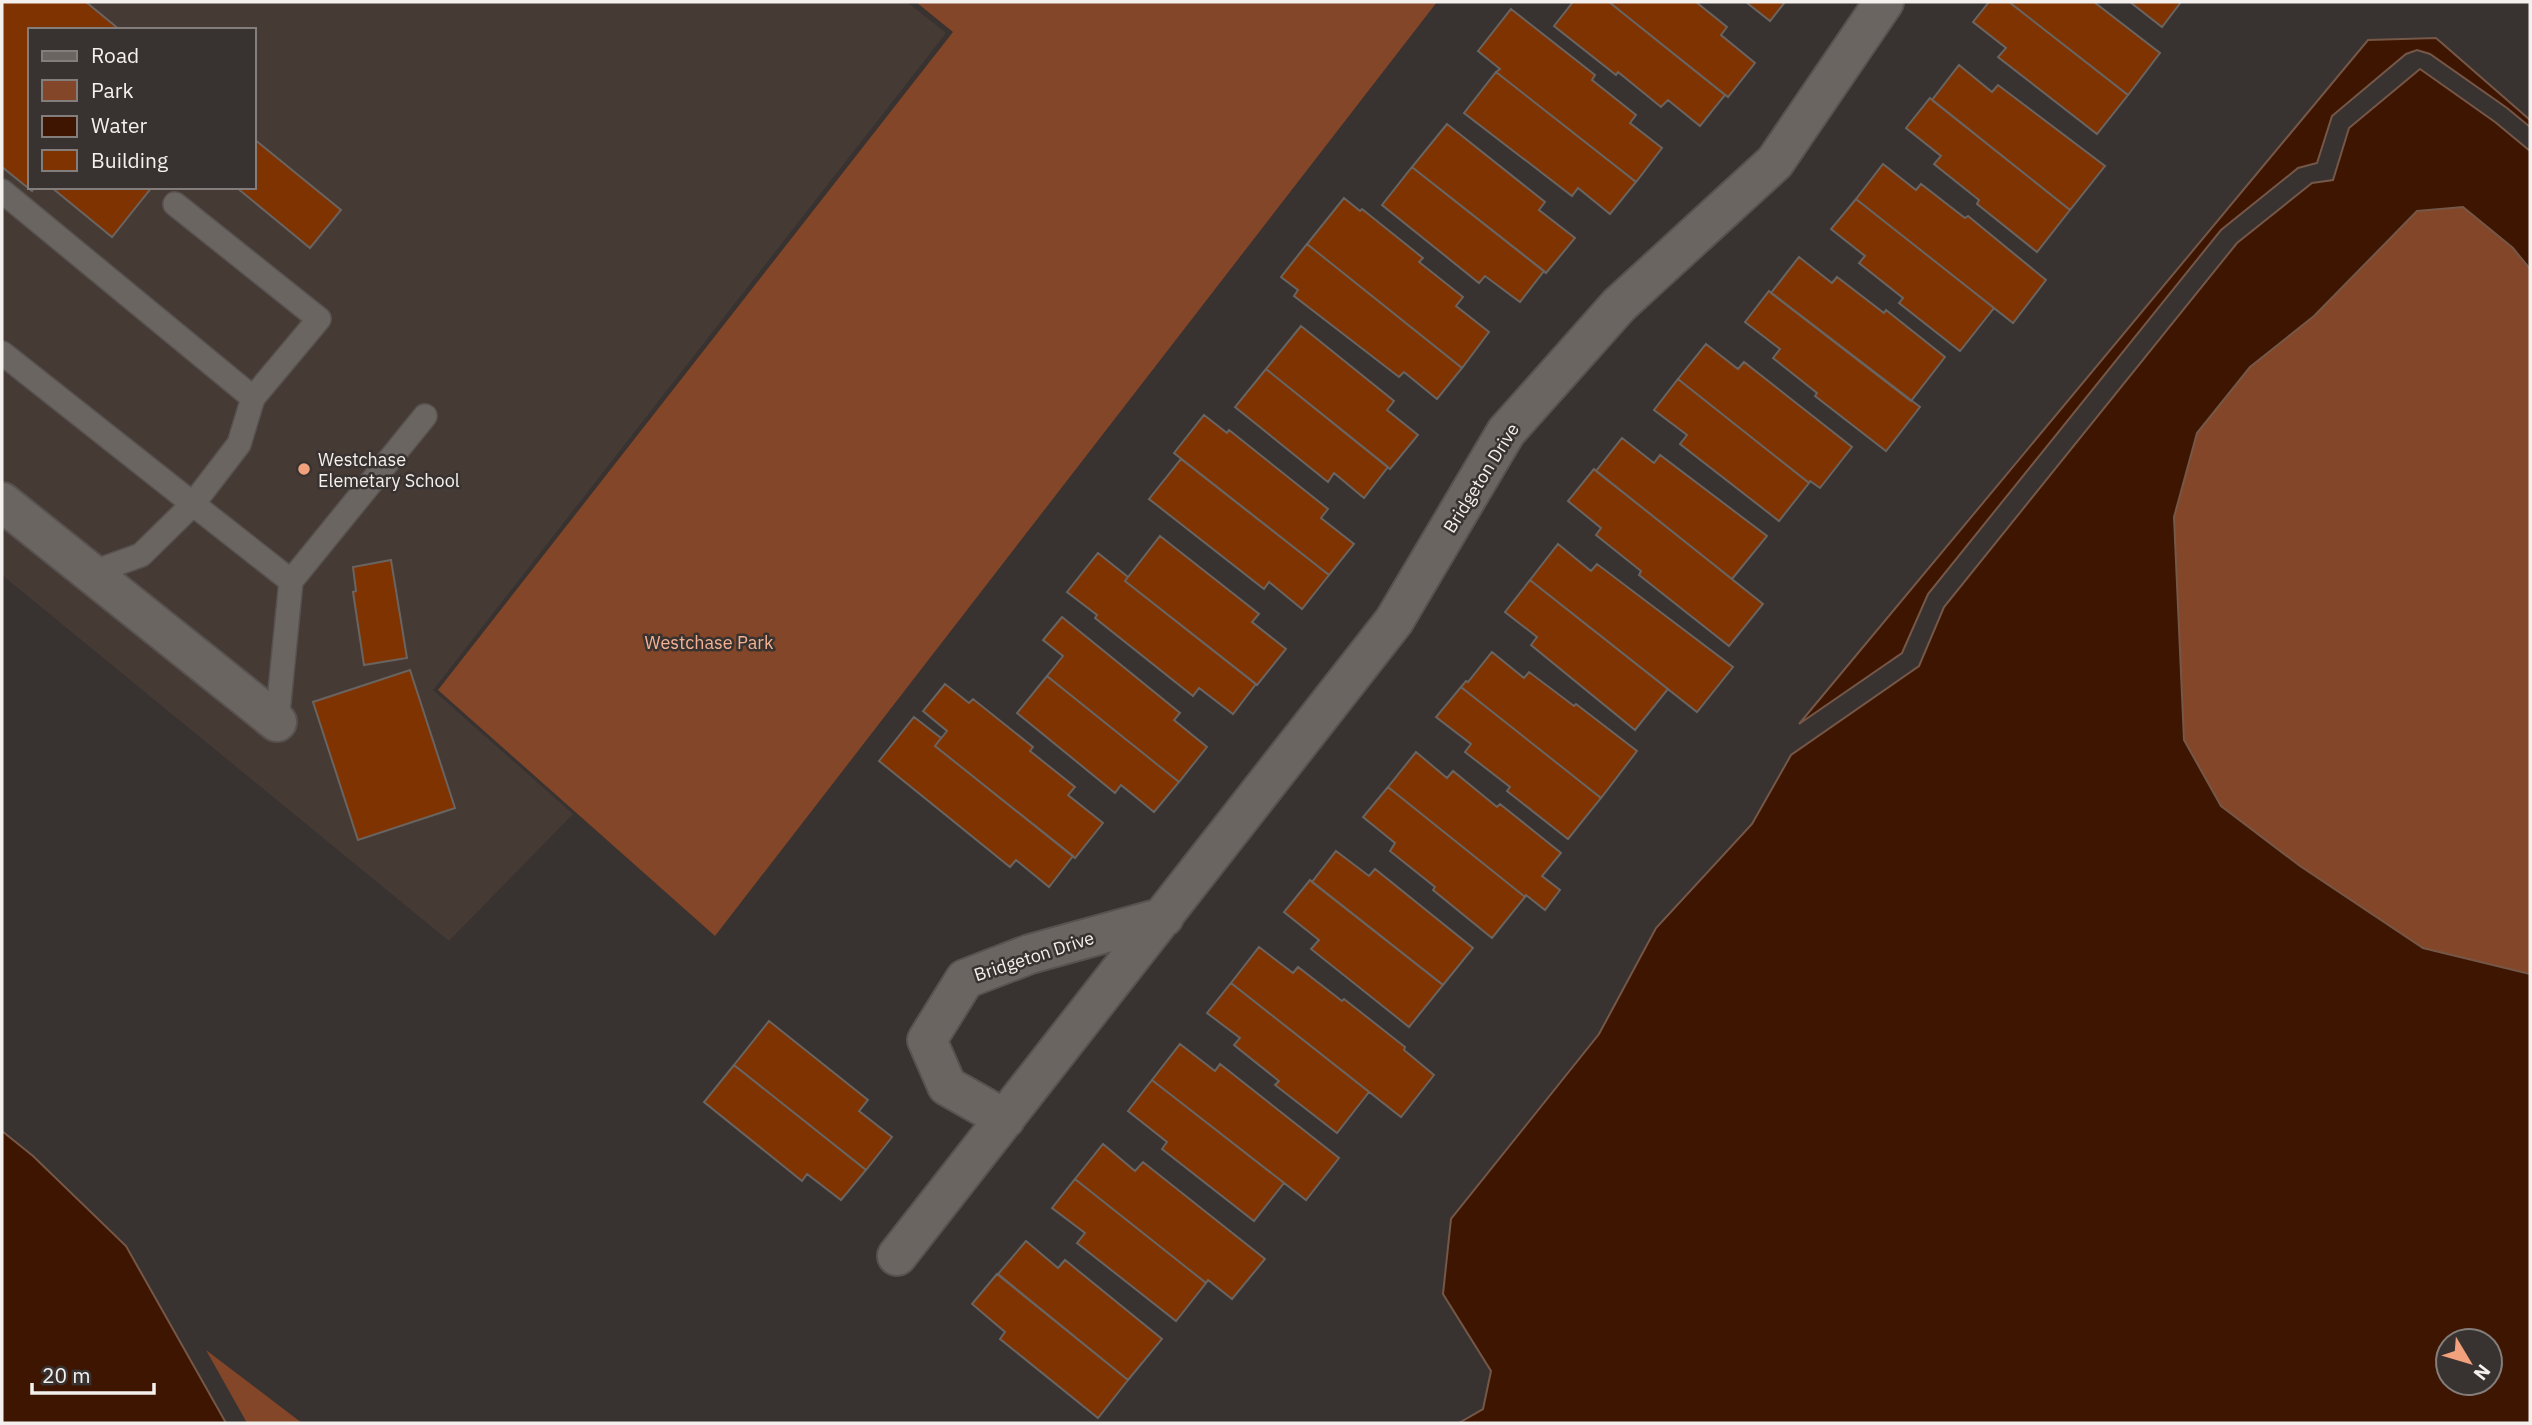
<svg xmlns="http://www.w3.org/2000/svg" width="2532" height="1425" viewBox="0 0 2532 1425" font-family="'IBM Plex Sans',sans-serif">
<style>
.built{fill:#463a35;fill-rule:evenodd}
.green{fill:#834628}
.water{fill:#3e1501;stroke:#755748;stroke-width:2;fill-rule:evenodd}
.building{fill:#7f3301;stroke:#6a6461;stroke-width:2}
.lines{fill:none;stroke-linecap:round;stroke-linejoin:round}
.lane-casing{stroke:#575250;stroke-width:26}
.street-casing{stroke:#575250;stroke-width:42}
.lane{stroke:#6b6562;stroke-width:23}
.street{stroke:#6b6562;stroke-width:38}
.poi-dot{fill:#f1a17c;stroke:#383230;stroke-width:2.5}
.labels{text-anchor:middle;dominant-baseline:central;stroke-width:5;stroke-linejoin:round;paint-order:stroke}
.poi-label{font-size:18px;fill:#f4f0ee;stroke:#383230;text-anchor:start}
.street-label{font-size:18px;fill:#f4f0ee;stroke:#383230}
.park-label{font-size:18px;fill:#f4b293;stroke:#383230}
</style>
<rect width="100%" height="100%" fill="#383230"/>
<path class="built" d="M2,2H907L946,33L433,690L573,814L449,941L2,575ZM30,30H254V187H30Z"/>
<path class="green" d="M916,2H1437L715,936L438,690L953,32Z
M2463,207L2513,248L2530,269V974L2423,948L2300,866L2221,806L2184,740L2174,517L2197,433L2250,367L2314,316L2417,211Z
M206,1350L302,1423H247Z"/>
<path class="water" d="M2436,38L2530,120V127L2507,108L2430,54L2417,50L2406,54L2332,116L2317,163L2298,168L2221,230L1928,594L1902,653L1799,724L2368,40Z
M2420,69L2495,122L2530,151V269L2513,248L2463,207L2417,211L2314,316L2250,367L2197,433L2174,517L2184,740L2221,806L2300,866L2423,948L2530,974V1423H1459L1483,1409L1491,1371L1443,1294L1451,1219L1599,1034L1656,928L1752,824L1791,755L1919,666L1944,607L2237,243L2312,183L2333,180L2349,128ZM2448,1341H2490V1383H2448Z
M2,1131L33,1156L126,1246L226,1423H2Z"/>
<path class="building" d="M2,2H86L120,30H30V187H35L32,191L2,167Z
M1573,2H1609L1725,95L1700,126L1668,100L1661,107L1618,72L1616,75L1554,26Z
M1609,2H1696L1727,27L1721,35L1755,63L1728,97Z
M1746,2H1785L1770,21Z
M1989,2H2009L2128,95L2097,134L1998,57L2006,48L1973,22Z
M2009,2H2094L2160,53L2128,95Z
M2130,2H2181L2162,27Z
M1511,9L1595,75L1592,80L1636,115L1630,123L1662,148L1636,182L1496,72L1500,69L1478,51Z
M1959,65L1992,92L1998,85L2105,166L2070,210L1932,100Z
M1496,72L1636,182L1610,214L1578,188L1572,196L1464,113Z
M1930,98L2070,210L2037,252L1977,204L1979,200L1934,164L1941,156L1906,128Z
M1447,124L1545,202L1539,210L1575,238L1546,273L1412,167Z
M254,139L341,210L310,248L236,187H254Z
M1883,164L1916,190L1921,184L1965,218L1968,216L2046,280L2013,323L1856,199Z
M1412,167L1544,271L1520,302L1485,276L1479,283L1382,205Z
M51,187H152L112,237Z
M1344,198L1360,211L1362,209L1423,258L1419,262L1463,297L1456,306L1489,332L1462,368L1307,244Z
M1856,199L1994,308L1960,351L1899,303L1903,298L1859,263L1865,256L1831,229Z
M1307,244L1462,368L1437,399L1404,372L1399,377L1294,296L1298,290L1281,277Z
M1799,257L1832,283L1837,277L1884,313L1886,310L1945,357L1911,401L1771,293Z
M1769,291L1920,407L1886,451L1815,396L1817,393L1773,358L1780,349L1745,322Z
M1301,326L1394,401L1387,410L1418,435L1390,469L1266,369Z
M1706,344L1738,369L1744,362L1852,447L1820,488L1810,481L1809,483L1678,379Z
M1266,369L1388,467L1364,498L1334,473L1328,482L1235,407Z
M1678,379L1809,483L1779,521L1680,444L1687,435L1654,410Z
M1204,415L1227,433L1229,430L1328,509L1321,518L1354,544L1329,575L1174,453Z
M1622,438L1654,463L1660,455L1767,536L1732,579L1596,471Z
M1181,459L1329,575L1302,609L1269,582L1264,589L1149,499Z
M1594,469L1763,604L1729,646L1639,575L1641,571L1596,535L1601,528L1568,501Z
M1160,536L1259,614L1252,622L1286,649L1257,685L1125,581Z
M1558,544L1591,571L1597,564L1733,667L1697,712L1530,580Z
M1098,553L1128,577L1125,581L1256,684L1233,714L1199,688L1193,696L1095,618L1097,615L1067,592Z
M391,560L407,658L364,665L353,592L356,591L353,567Z
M1530,580L1668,689L1635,730L1531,645L1537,637L1505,612Z
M1062,617L1180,713L1174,720L1207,747L1179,782L1047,676L1063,656L1043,640Z
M1492,652L1524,678L1529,672L1574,706L1576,704L1637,751L1601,798L1461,687L1466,681L1468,682Z
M410,670L455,808L358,840L313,702Z
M1047,676L1179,782L1154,812L1121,785L1115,793L1017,713Z
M945,684L969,703L973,699L1033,747L1030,751L1075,787L1068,795L1103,823L1075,858L935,746L947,731L923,711Z
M1461,687L1601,798L1568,839L1507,791L1510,787L1465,752L1471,744L1436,717Z
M914,717L941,738L935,746L1073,856L1049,887L1016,860L1010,867L879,761Z
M1416,752L1447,778L1453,771L1497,807L1500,804L1561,853L1542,876L1560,890L1545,910L1526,895L1525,897L1388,787Z
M1388,787L1525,897L1492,938L1433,890L1435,887L1390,851L1395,843L1363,817Z
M1336,851L1369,876L1375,869L1473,948L1443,985L1312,882Z
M1310,880L1443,985L1409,1027L1311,949L1319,940L1284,912Z
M1259,947L1293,973L1298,967L1342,1001L1344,999L1405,1047L1404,1050L1434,1075L1401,1117L1231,983Z
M1231,983L1369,1092L1337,1133L1275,1085L1279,1081L1234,1045L1240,1038L1207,1013Z
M769,1021L868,1100L859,1111L892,1137L866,1170L734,1065Z
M1180,1044L1215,1071L1220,1064L1339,1158L1306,1200L1152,1080Z
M734,1065L866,1170L841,1200L807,1174L802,1181L704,1102Z
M1152,1080L1284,1183L1254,1221L1162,1149L1167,1142L1128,1111Z
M1103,1144L1135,1171L1143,1162L1265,1259L1232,1299L1208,1280L1206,1283L1075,1179Z
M1075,1179L1206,1283L1176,1321L1077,1243L1085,1233L1052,1208Z
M1026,1241L1058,1268L1065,1260L1162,1339L1128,1380L998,1274Z
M997,1274L1128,1380L1098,1418L1000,1339L1005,1332L972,1304Z"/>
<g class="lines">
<defs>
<path id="lane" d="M2,191L253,398L239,444L193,504L2,353
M175,204L319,319L253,398
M91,573L141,555L193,504L291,581L277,722
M291,581L425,416"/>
<path id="street" d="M2,502L277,722
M1005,1119L947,1086L927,1040L965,979L1030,954L1164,917
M897,1256L1394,621L1506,432L1619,305L1775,162L1884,2"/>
</defs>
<use href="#lane" class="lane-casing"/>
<use href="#street" class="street-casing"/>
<use href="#lane" class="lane"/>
<use href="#street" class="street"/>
</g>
<circle class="poi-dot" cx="304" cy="469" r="7"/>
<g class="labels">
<g class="poi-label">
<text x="318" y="459">Westchase<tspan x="318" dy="21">Elemetary School</tspan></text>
</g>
<g class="street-label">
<text transform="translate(1481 478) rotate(-58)">Bridgeton Drive</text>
<text transform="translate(1034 956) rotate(-18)">Bridgeton Drive</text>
</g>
<g class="park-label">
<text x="709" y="642">Westchase Park</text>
</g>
</g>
<rect width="2532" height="1425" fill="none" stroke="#f4f0ee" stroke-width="7"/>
<rect x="28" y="28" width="228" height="161" fill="#383230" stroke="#837e7c" stroke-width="2"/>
<rect x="42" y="51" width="35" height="10" fill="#6b6562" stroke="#837e7c" stroke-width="2"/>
<text x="91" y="63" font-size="21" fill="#f4f0ee">Road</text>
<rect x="42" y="80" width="35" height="21" fill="#834628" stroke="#837e7c" stroke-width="2"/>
<text x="91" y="98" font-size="21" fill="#f4f0ee">Park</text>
<rect x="42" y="116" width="35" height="21" fill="#3e1501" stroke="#837e7c" stroke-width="2"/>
<text x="91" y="133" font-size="21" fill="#f4f0ee">Water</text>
<rect x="42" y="150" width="35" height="21" fill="#7f3301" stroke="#837e7c" stroke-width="2"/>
<text x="91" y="168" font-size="21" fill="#f4f0ee">Building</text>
<g transform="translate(2469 1362) rotate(128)"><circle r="33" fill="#383230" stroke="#837e7c" stroke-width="2"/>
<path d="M0-5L12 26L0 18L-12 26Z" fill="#f1a17c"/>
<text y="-10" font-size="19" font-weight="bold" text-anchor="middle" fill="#f4f0ee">N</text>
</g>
<path d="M32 1383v10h122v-10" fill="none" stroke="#f4f0ee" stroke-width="3.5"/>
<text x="42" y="1383" font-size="21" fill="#f4f0ee" stroke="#383230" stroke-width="5" paint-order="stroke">20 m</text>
</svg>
